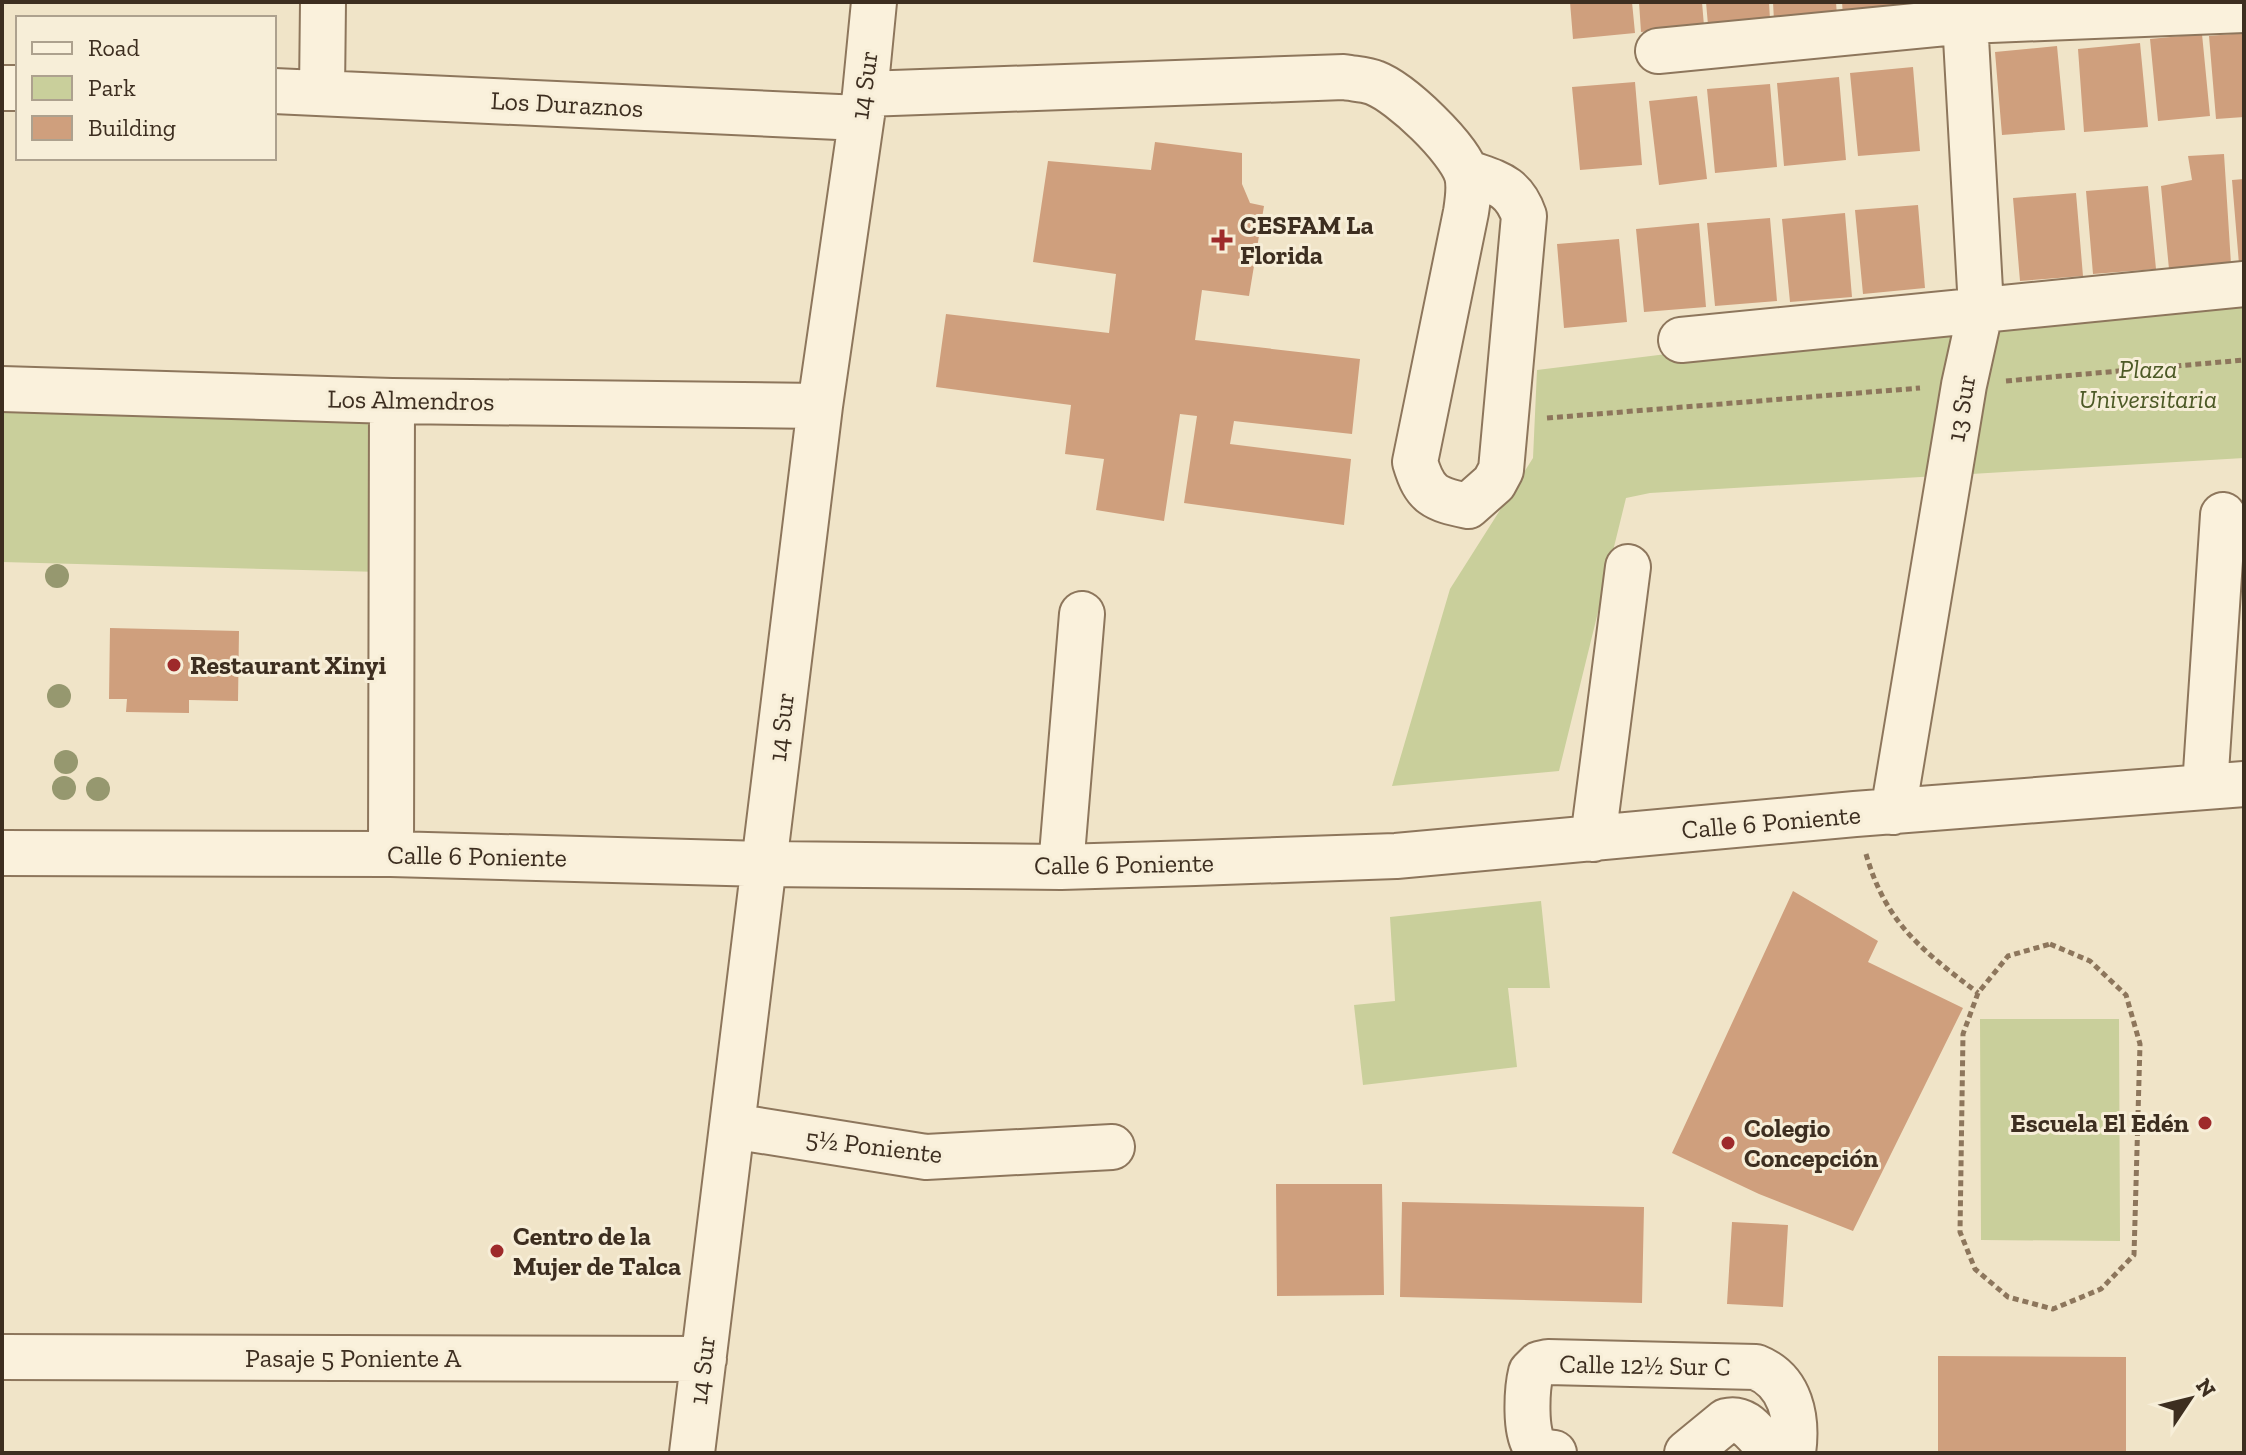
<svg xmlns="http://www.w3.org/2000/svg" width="2246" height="1455" viewBox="0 0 2246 1455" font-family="'Zilla Slab',serif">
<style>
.green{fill:#c9cf9b}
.building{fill:#cf9f7d}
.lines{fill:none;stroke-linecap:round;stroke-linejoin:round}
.minor-casing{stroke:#8d765c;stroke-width:48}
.path{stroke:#8d765c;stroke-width:5;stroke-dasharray:6 4;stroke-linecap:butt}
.minor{stroke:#faf1dc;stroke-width:44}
.tree{fill:#96986f}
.poi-dot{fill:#9e2a2b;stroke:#f7eed8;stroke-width:3}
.labels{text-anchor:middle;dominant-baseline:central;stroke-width:6;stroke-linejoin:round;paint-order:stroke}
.street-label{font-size:26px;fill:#3d2e20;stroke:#f7eed8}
.poi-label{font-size:26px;font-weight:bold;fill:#3d2e20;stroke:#f7eed8;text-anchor:start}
.park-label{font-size:26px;font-style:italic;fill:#4d5a26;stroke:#f7eed8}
</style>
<rect width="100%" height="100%" fill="#f0e4c8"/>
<path class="green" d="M2244,296V458L1650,493L1626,498L1559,771L1392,786L1450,589L1533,458L1537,370L1683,352Z
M2,408L379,414L381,572L2,562Z
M1541,901L1550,988H1508L1517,1067L1363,1085L1354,1005L1395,1001L1390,917Z
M1980,1019H2119L2120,1241L1981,1240Z"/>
<path class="building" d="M1570,2H1632L1635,33L1573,39Z
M1639,2H1702L1704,26L1641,32Z
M1706,2H1769L1770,20L1708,25Z
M1773,2H1836L1837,16L1774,21Z
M1842,2H1905L1906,11L1843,16Z
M2244,33V117L2216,119L2209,36Z
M2202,34L2210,116L2158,121L2150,39Z
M2140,43L2148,127L2084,132L2078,49Z
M2057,46L2065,130L2002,135L1995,52Z
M1913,67L1920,151L1858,156L1850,73Z
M1839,77L1846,160L1784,166L1777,83Z
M1635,82L1642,165L1580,170L1572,87Z
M1770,84L1777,167L1715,173L1707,89Z
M1697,96L1707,179L1659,185L1649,101Z
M1155,142L1242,153V184L1250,203L1264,206L1249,296L1202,290L1195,340L1360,359L1352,434L1234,421L1230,444L1351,459L1344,525L1184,503L1197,416L1180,414L1164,521L1096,510L1104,459L1065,454L1071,405L936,387L946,314L1109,333L1116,274L1033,262L1048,161L1151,170Z
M2224,154L2231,264L2169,269L2161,186L2192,180L2188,156Z
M2244,179V263L2239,264L2232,180Z
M2148,186L2156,269L2093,274L2086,191Z
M2076,193L2083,276L2020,281L2013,198Z
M1918,205L1925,288L1863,294L1855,210Z
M1845,213L1852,297L1790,302L1782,219Z
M1770,218L1777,301L1715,306L1707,223Z
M1699,223L1706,307L1644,312L1636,229Z
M1619,239L1627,322L1564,328L1557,244Z
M110,628L239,631L238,701L189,700V713L126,712L127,699H109Z
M1793,891L1878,941L1868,962L1963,1008L1853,1231L1759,1194L1672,1153Z
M1276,1184H1382L1384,1295L1277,1296Z
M1402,1202L1644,1207L1642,1303L1400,1297Z
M1732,1222L1788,1225L1783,1307L1727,1304Z
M1938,1356L2126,1357V1453H1938Z"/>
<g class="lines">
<defs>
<path id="minor" d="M1658,51L1966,21L2244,10
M2,88H18
M274,91L860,118
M322,92L323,2
M865,94L1344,77C1354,79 1366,79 1375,83C1401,93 1459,148 1467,175C1470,187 1468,199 1466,212L1415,462C1425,496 1435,499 1468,506L1494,483L1501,470L1524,216C1513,184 1495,183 1466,172
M1681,340L2244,284
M2,389L392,401L820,406
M2205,787L2223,515
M1893,812L1964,385L1981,308L1964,2
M1593,839L1628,567
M2,853L391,854L765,864L1061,867L1195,863L1396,856L1855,814L2244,784
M391,854L392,401
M1061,867L1082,614
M732,1126L926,1157L1112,1147
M2,1357L704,1359
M692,1453L820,406L865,94L874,2
M1554,1453C1548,1452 1541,1452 1536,1447C1524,1435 1527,1388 1531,1372L1539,1364L1548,1362L1756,1367C1791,1381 1798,1418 1793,1453
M1687,1453L1726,1421C1750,1415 1759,1443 1776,1453"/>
</defs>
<use href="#minor" class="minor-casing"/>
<path class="path" d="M2006,381L2244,360
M1547,418L1920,388
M1866,854C1886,924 1922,950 1978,993
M2050,944L2090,961L2126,995L2140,1044L2134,1255L2101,1289L2053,1309L2008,1297L1975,1269L1960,1232L1963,1034L1978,993L2008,956Z"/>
<use href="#minor" class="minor"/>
</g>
<g class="tree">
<circle cx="57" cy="576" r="12"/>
<circle cx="59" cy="696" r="12"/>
<circle cx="66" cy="762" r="12"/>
<circle cx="64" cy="788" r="12"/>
<circle cx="98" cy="789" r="12"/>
</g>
<g class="poi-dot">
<path d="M1218 228h8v8h8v8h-8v8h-8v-8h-8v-8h8z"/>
<circle cx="174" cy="665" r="8"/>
<circle cx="2205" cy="1123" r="8"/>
<circle cx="1728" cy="1143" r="8"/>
<circle cx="497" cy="1251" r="8"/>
</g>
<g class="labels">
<g class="street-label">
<text transform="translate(864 85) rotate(-82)">14 Sur</text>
<text transform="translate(567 104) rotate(3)">Los Duraznos</text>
<text transform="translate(411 400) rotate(1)">Los Almendros</text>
<text transform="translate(1961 408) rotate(-80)">13 Sur</text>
<text transform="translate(781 727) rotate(-83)">14 Sur</text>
<text transform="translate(1771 822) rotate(-5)">Calle 6 Poniente</text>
<text transform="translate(477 856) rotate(1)">Calle 6 Poniente</text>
<text transform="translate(1124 864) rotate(-1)">Calle 6 Poniente</text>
<text transform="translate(874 1146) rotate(7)">5½ Poniente</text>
<text x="353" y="1358">Pasaje 5 Poniente A</text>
<text transform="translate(1645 1365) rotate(1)">Calle 12½ Sur C</text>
<text transform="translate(702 1370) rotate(-83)">14 Sur</text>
</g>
<g class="poi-label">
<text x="1240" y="225">CESFAM La<tspan x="1240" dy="30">Florida</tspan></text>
<text x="190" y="665">Restaurant Xinyi</text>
<text x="2189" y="1123" text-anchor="end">Escuela El Edén</text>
<text x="1744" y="1128">Colegio<tspan x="1744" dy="30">Concepción</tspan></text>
<text x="513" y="1236">Centro de la<tspan x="513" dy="30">Mujer de Talca</tspan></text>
</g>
<g class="park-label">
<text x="2148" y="369">Plaza<tspan x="2148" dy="30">Universitaria</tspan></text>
</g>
</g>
<rect width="2246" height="1455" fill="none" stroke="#3d2e20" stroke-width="8"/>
<rect x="16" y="16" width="260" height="144" fill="#f7eed8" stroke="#ada18e" stroke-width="2"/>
<rect x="32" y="42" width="40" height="12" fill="#faf1dc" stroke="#ada18e" stroke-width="2"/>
<text x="88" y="56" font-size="24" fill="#3d2e20">Road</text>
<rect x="32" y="76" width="40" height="24" fill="#c9cf9b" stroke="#ada18e" stroke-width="2"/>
<text x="88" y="96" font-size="24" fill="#3d2e20">Park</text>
<rect x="32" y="116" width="40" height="24" fill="#cf9f7d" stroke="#ada18e" stroke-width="2"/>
<text x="88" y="136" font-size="24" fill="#3d2e20">Building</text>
<g transform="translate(2190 1399) rotate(55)" stroke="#f7eed8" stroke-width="6" paint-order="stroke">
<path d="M0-6L14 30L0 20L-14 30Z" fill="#3d2e20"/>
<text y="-12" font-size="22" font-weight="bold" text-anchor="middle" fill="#3d2e20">N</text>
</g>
</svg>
